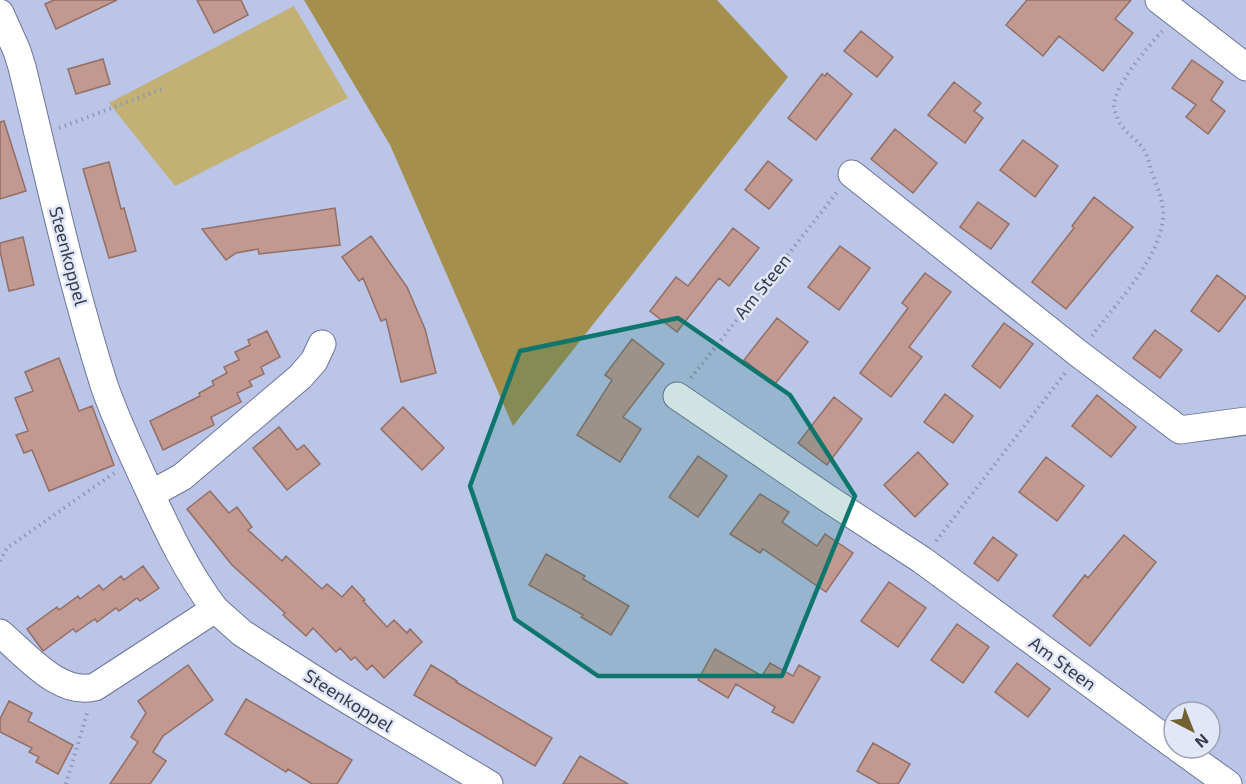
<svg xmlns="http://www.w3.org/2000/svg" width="1246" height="784" viewBox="0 0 1246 784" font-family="'Exo 2',sans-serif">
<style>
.green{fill:#c3b075}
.forest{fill:#a48f4d}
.building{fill:#c19990;stroke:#936e65;stroke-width:1.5}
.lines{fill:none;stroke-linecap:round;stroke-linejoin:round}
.minor-casing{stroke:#6d7696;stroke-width:29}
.path{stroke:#8f97b3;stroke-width:4;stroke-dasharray:1.5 4.5;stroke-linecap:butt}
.minor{stroke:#fff;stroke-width:27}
.marked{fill:#0f766e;fill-opacity:0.2;stroke:#0f766e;stroke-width:4.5;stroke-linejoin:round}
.labels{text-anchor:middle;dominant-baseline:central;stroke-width:5;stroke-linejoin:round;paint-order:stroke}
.street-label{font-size:18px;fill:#383c4a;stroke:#e1e7f9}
</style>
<rect width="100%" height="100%" fill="#bbc5e8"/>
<path class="green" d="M294,6L348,98L175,186L109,103Z"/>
<path class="forest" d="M304,0H717L788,77L513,426L390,145Z"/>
<path class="building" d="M54,0H117L56,29L45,4Z
M197,0H241L248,15L214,33Z
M1027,0H1131L1115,19L1133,33L1103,71L1059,36L1043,56L1006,25Z
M861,31L893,57L877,77L844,51Z
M103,59L110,84L76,94L68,69Z
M1192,60L1223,82L1211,100L1225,111L1208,134L1186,117L1196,105L1172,88Z
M827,73L852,94L816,140L788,118L822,74L825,76Z
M954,82L981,103L974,111L983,118L965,143L928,115Z
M4,121L26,191L0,199V122Z
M895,129L937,163L913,193L871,159Z
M1023,140L1058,166L1035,197L1000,170Z
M768,161L792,180L769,209L745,190Z
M109,162L121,209L124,208L136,251L109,258L83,169Z
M1094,197L1133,227L1066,309L1032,282L1074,228L1072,226Z
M978,202L1009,224L991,249L960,227Z
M335,208L340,245L259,254L258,249L236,253L226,260L202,229Z
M733,228L759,248L729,286L719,278L677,332L650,311L676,277L688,286Z
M371,236L407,287L425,329L436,373L401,382L386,319L381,321L363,278L359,281L342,257Z
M23,237L34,285L9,291L0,251V243Z
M840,246L870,268L839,310L808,287Z
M925,273L951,292L909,347L922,357L891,397L860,373L908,308L902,303Z
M1217,275L1246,297L1219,332L1191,311Z
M777,318L808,342L775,384L744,360Z
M1004,323L1033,344L1000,388L972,366Z
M1155,330L1182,350L1160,378L1133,358Z
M267,331L280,357L261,367L264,374L249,381L252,386L237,393L241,402L211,417L214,425L163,450L150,421L200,396L199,393L214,385L212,381L227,373L224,367L239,360L235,352L250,345L248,340Z
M632,339L664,364L623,417L641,429L620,462L577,435L612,380L605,375Z
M59,358L79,411L92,406L114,465L49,491L32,450L24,453L16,435L28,431L15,398L33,391L25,372Z
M945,394L973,416L953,443L924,422Z
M1097,395L1136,427L1111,457L1072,426Z
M834,397L862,419L827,465L798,443Z
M403,407L444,448L422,470L381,429Z
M279,427L297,450L304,445L320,464L287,490L253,448Z
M918,452L948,484L915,517L884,485Z
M698,456L727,476L698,517L669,497Z
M1046,457L1084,486L1057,521L1019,492Z
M210,491L229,513L237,507L252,527L248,530L282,561L286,556L322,589L327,584L342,597L352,586L365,600L363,601L387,627L394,620L407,633L410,629L422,642L384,678L372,665L367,670L355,657L351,660L340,648L336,652L313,628L306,636L283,615L285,613L232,565L187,509Z
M760,494L789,512L782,522L817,546L825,534L853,553L826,592L763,549L760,553L730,534Z
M1124,535L1156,562L1090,646L1053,616L1085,575L1088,578Z
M993,537L1017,555L998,581L974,563Z
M546,554L585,576L583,579L629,606L611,635L581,617L583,615L529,585Z
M143,566L159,588L140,601L137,598L119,611L116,608L97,622L95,619L76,632L73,629L43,651L27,629L57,607L59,610L78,596L80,599L99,585L103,590L121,576L124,580Z
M889,582L926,608L898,647L861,621Z
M957,624L989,647L963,683L931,660Z
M715,649L762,676L770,663L793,676L799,665L820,677L793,723L772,712L775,707L736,684L728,698L698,680Z
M1017,663L1050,689L1028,717L995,692Z
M188,665L213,700L163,736L153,752L166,761L150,784H110L138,742L131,737L146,713L138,701Z
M431,665L457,681L456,682L552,738L535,766L414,695Z
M246,699L352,760L337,784H312L288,769L286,772L225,734Z
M9,701L32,713L28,721L73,745L58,774L36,762L39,757L29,752L32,748L0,732V719Z
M873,743L910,764L898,784H880L857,771Z
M580,756L628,784H563Z"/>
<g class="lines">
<defs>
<path id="minor" d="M1159,0L1246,67
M0,13L17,51L22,67C48,173 71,281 104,385C116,420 132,453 147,486C167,529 186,571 215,609L95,687C59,696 26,655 0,633
M852,174L1079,354L1180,430L1246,421
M677,396L827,498L922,560L1174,745
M151,494L182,477L300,377L314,361L322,344
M215,609L242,633L331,690L489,784
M1178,748L1228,784"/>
</defs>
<use href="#minor" class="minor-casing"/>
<path class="path" d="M59,128L162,89
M1092,336C1115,304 1160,259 1163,218C1164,203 1159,192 1154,178C1150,170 1150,161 1145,152C1140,142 1128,135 1121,125C1118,121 1115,112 1114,108C1112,87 1149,46 1162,31
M691,378L838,191
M936,541L1065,373
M0,561L7,548L117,471
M66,784L88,710"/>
<use href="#minor" class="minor"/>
</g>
<path class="marked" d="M678,318L790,395L855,496L782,676H598L515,619L470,486L520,351Z"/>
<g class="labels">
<g class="street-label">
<text transform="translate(69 256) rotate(75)">Steenkoppel</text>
<text transform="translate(762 286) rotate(-51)">Am Steen</text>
<text transform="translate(1063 663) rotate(36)">Am Steen</text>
<text transform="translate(349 700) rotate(32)">Steenkoppel</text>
</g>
</g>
<g transform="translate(1192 730) rotate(138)"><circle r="28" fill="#e1e7f9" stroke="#9da3b3" stroke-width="1.5"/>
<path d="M0-4.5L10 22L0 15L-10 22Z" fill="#726230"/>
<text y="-9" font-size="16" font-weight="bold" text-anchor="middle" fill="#383c4a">N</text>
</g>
</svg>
